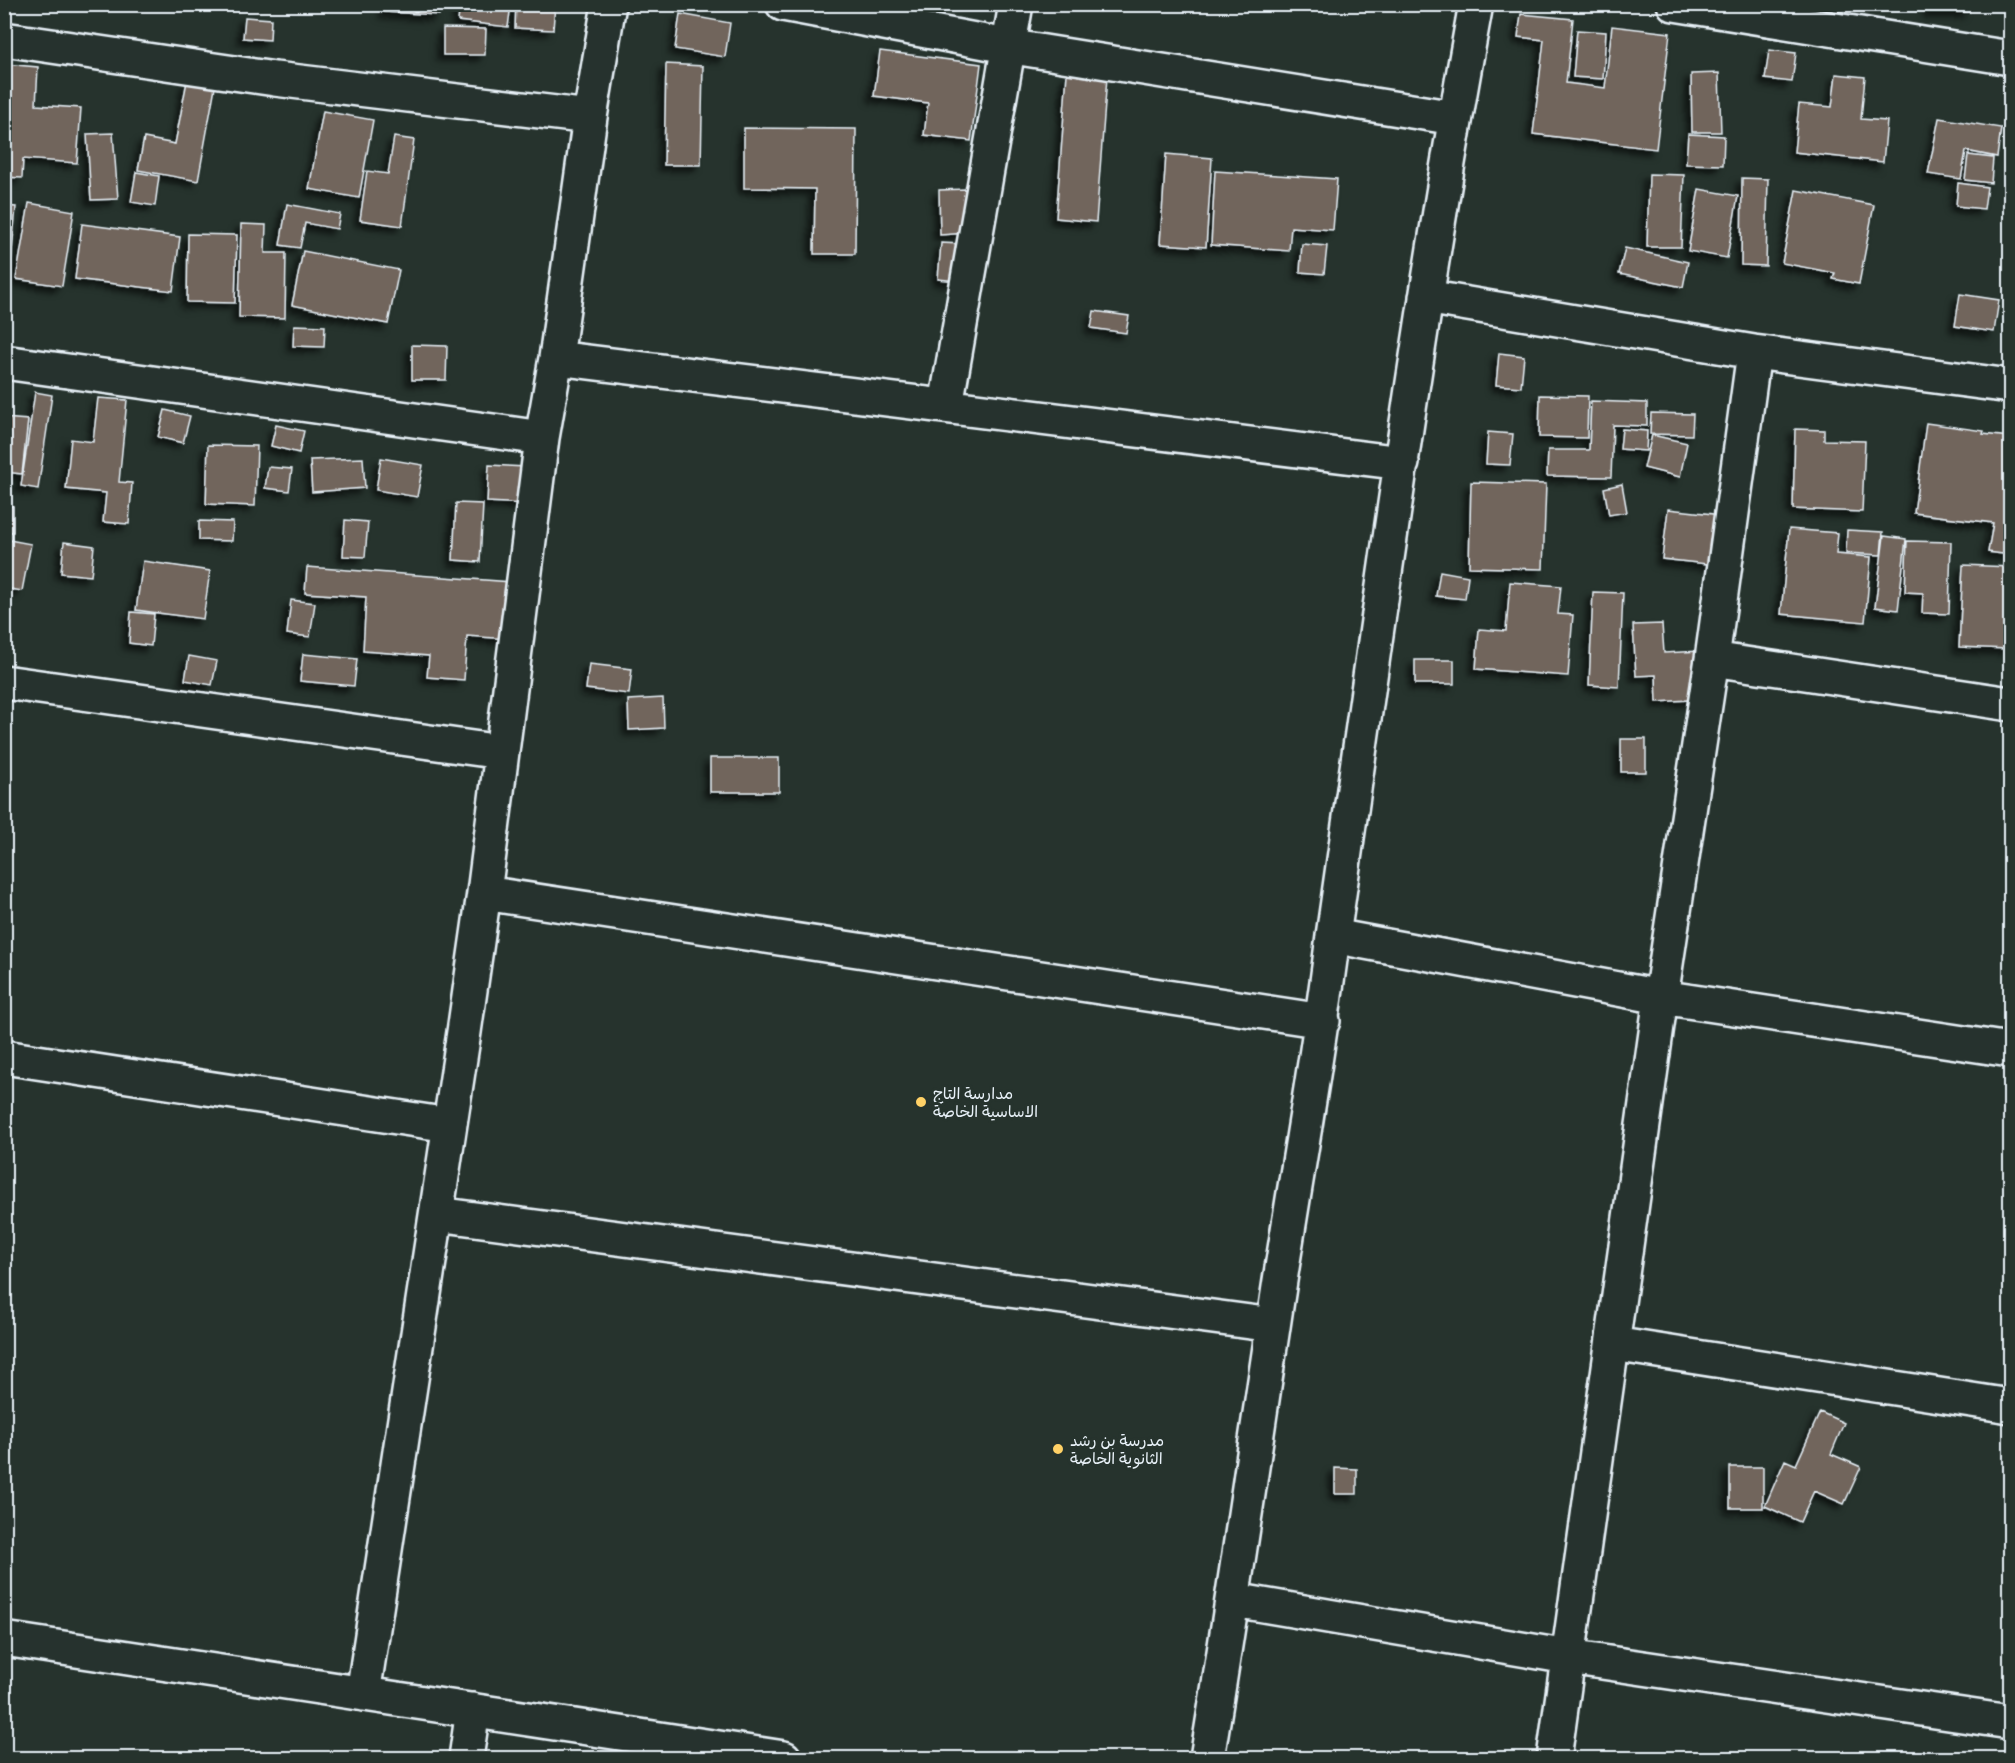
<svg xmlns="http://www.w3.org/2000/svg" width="2015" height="1763" viewBox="0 0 2015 1763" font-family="Delius,'Playpen Sans Arabic',sans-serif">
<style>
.building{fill:#71655c;stroke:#e8f1f8;stroke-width:1.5;filter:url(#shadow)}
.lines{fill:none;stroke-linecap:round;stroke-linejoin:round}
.minor-casing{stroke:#e8f1f8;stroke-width:38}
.minor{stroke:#26332d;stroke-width:33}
.poi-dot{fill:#ffd166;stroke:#26332d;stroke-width:2}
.labels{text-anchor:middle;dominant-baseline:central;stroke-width:6;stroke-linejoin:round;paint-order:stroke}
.poi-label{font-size:16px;fill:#e8f1f8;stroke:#26332d;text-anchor:start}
</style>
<defs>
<filter id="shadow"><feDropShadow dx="-5.5" dy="5.5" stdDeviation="3" flood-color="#0009"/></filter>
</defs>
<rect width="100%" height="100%" fill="#26332d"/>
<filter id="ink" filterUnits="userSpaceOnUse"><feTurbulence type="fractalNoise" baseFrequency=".0167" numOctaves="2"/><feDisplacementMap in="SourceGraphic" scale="12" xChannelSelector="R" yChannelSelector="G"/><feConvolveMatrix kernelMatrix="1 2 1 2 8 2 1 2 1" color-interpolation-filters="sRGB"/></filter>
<g filter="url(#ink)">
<path class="building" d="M386,4H440L439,15L385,12Z
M460,4H511L508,27L458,21Z
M516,4H555L553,30L515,28Z
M1930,4H1969V12H1930Z
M680,14L730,23L725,57L675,49Z
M1521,14L1573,19L1566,83L1605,88L1612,26L1670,33L1656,149L1533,134L1544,40L1518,37Z
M245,17L271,19L270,40L243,38Z
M443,28L486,29L485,55H443Z
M1577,30L1606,32L1603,79L1573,77Z
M1769,50L1796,53L1792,82L1765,79Z
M880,51L981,64L971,141L924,135L928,103L874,96Z
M4,64L38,67L36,105L81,108L77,163L23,159L22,178L4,177Z
M666,64L703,66L701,165H664Z
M1719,73L1721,132H1692L1691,74Z
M1067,74L1107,77L1096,222L1056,218Z
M1836,74L1865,77L1861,119L1887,121L1883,162L1794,152L1799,104L1832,107Z
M187,81L215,87L198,181L138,170L144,138L175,144Z
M323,111L373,120L359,198L309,189Z
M1939,118L2001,128L1997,157L1966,151L1961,179L1928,174Z
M744,128L856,129L855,254H814L815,189L744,188Z
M113,133L118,199L91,200L87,134Z
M1688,134L1724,136L1723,165L1686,164Z
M394,137L414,140L402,226L360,220L367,171L388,174Z
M1166,154L1212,158L1206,247L1160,244Z
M1968,155L1993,158L1991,183L1965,180Z
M1215,171L1337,179L1333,230L1291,227L1289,251L1211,245Z
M136,172L159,176L155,206L131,202Z
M1649,174L1684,175L1681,247H1647Z
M1742,178L1768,179L1766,266L1741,265Z
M1958,183L1987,187L1984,209L1956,206Z
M966,189L968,233L940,235L939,190Z
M1699,189L1738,196L1727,258L1688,251Z
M1796,190L1874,205L1859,284L1833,279L1835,273L1782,263Z
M29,203L74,211L62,286L16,279Z
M287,204L340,214L337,229L305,223L300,248L280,245Z
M4,206L16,207L11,262H4Z
M82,224L180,237L173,291L75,279Z
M241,224L266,225L265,253H286L285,318L239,317Z
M188,234L237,235L235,303L187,302Z
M941,243L960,244L957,281L938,279Z
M1302,244L1327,246L1324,274L1300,272Z
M1625,248L1688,262L1683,287L1619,274Z
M303,251L399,270L388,324L292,305Z
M1960,294L1999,300L1994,332L1955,326Z
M1094,311L1129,316L1126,333L1091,328Z
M294,325L325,326L324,347L293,346Z
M412,345L447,346L446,380H412Z
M1499,353L1524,356L1521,387L1496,385Z
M35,392L52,395L38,489L21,486Z
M1540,395L1588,396L1587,438L1539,437Z
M98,398L127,400L119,482L132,483L129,524L103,522L106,493L66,489L71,439L93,442Z
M1591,401L1647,403V426L1613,425L1611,477L1547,476L1548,450H1589Z
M165,410L190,416L183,443L158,437Z
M1651,413L1693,414L1692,435L1650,434Z
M4,418L28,420L22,474L4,472Z
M1926,423L1984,431L1983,434L2010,437V555L1988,552L1993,523L1914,513Z
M276,425L304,431L299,453L271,446Z
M1622,429L1647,431L1646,451L1620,449Z
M1795,429L1824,430V440L1865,441L1862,512L1793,509Z
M1488,432L1513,434L1510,465L1486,464Z
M1652,435L1687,443L1680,477L1644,468Z
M208,445L257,446L255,506L206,504Z
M363,458L365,488L312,492L310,460Z
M381,458L423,465L417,497L376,490Z
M489,465L526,467L525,504L487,502Z
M268,467L292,469L289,491L265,488Z
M1471,482L1546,484L1543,569L1469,567Z
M1622,484L1627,512L1609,515L1604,488Z
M456,503L483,504L480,562L453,560Z
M4,506H13V532H4Z
M1668,509L1722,515L1716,565L1662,559Z
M345,520L368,522L365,557L343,556Z
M199,521L233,522L232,541L199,540Z
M1789,529L1838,533L1836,554L1871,557L1865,622L1781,614Z
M1847,530L1883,532L1881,555L1846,553Z
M1884,536L1906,539L1898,610L1875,607Z
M4,539L31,544L22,591L4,588Z
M1907,541L1951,542L1949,614L1922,613L1923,593L1905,592Z
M64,542L94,546L91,576L61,573Z
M143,561L210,571L203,619L136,610Z
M1963,565L2010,567L2009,649L1959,647Z
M307,567L512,582L508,639L467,636L464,680L427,677L429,656L363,651L366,597L305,593Z
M1440,571L1468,576L1465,599L1436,596Z
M1510,582L1561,586L1558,614L1573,615L1568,676L1476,669L1479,629L1506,631Z
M1593,592L1623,593L1619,687L1589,685Z
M291,600L315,603L310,637L287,634Z
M131,612L154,614L151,646L129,643Z
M1662,624L1664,653L1701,651L1705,699L1657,702L1656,675L1636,676L1633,625Z
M303,654L357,659L354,686L300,681Z
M189,656L217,661L212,685L185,680Z
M1415,660H1454V684H1415Z
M589,664L632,669L629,694L586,689Z
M663,698L664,728L629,730L628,700Z
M1621,739H1646V772H1621Z
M710,758H779V792H710Z
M1820,1412L1844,1423L1831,1454L1861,1467L1844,1504L1814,1491L1800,1522L1765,1506L1785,1460L1796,1465Z
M1730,1467H1763V1508H1730Z
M1335,1468L1357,1469V1494H1335Z"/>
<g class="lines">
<defs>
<path id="minor" d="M783,4L1007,46L1455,118
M1674,4L2010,58
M4,39L275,79L590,117
M1426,297L1754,352L2010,386
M556,358L1402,463
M4,362L542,438
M946,405L1016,4
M1712,659L2010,704
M4,682L501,752
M484,893L1323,1021
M1333,936L1661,997L2010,1050
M4,1057L449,1125
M437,1214L1273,1325
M1613,1344L2010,1406
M1234,1600L1568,1657L2010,1722
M4,1639L784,1758
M363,1694L464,1032L484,893L542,438L556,358L590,117L609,4
M466,1758L473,1710
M1207,1758C1231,1615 1251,1471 1273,1327C1292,1196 1317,1067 1333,936C1378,625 1419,313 1476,4
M1554,1758L1661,997L1712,659L1754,352"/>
</defs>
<use href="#minor" class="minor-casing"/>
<use href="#minor" class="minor"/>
</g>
</g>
<g class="poi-dot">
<circle cx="921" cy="1102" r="6"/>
<circle cx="1058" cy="1449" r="6"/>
</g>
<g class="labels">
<g class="poi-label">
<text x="933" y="1093">مدارسة التاج<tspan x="933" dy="18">الاساسية الخاصة</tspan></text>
<text x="1070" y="1440">مدرسة بن رشد<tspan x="1070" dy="18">الثانوية الخاصة</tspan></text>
</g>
</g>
<rect width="2015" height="1763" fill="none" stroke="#26332d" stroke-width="24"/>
<rect x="12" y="12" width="1991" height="1739" fill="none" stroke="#e8f1f8" stroke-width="2" filter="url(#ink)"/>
</svg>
